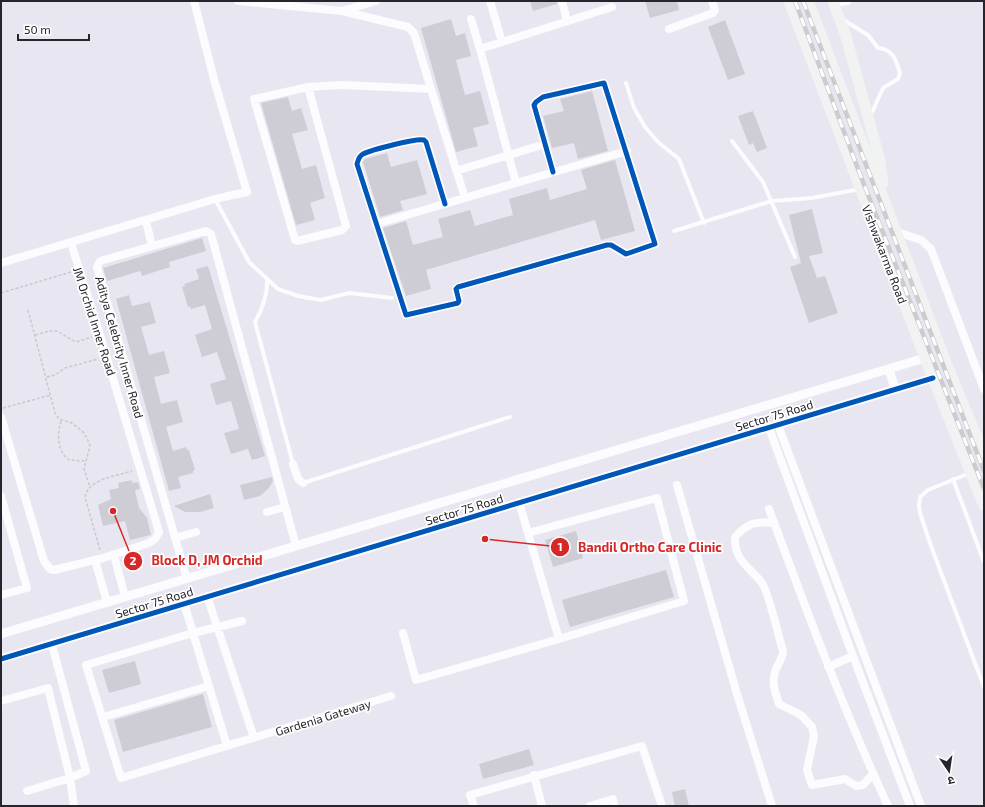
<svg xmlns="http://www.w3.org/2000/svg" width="985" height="807" viewBox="0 0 985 807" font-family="'Exo 2','Noto Sans Devanagari',sans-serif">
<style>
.building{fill:#cecdd5}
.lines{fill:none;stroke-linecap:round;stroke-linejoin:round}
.path{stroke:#c9c9cc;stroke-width:1.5;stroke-dasharray:3 2;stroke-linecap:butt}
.service{stroke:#fcfbfd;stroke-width:4}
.minor{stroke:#fcfbfd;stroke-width:8}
.tertiary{stroke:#fcfbfd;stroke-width:9}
.secondary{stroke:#f1f3f2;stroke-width:11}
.rail-casing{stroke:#cccbce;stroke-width:4.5}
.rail{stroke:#fff;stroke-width:3;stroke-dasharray:9;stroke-linecap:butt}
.cycleway-casing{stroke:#fff;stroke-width:8}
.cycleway{stroke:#0057b8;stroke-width:5}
.labels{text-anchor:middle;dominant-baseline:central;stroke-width:3.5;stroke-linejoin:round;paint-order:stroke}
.street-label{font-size:12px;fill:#26252b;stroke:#fff}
.leader{fill:none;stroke:#d62828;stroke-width:1.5}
.callout-dot{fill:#d62828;stroke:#fff;stroke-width:1.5}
.mark-label{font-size:12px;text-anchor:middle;font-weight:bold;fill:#fff}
.callout-label{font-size:13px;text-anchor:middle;font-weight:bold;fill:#d62828;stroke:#fff;stroke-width:3.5;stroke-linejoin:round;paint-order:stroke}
</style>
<rect width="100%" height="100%" fill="#e8e6f0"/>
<path class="building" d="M530,1H557V4L533,11Z
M645,1H677L679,10L650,18Z
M451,19L456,36L465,33L471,56L456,60L465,95L480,91L489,124L473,128L478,146L456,152L421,28Z
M725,20L745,74L728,80L708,27Z
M592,91L608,151L578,159L574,143L552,148L543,116L564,111L560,99Z
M288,97L292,111L301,108L308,130L292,134L302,169L316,165L325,198L310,203L315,220L296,225L261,103Z
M753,111L767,148L757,152L753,143L749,145L738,116Z
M387,153L391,167L417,160L427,194L400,201L403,210L380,217L363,162L365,159Z
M615,160L635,231L601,240L595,220L426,270L431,289L406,296L383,228L406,221L413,245L443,237L438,219L470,210L475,226L513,215L509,199L547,188L550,200L587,189L581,170Z
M812,209L823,253L809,256L817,278L825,276L838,313L809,323L790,267L801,263L789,215Z
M202,238L206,251L169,262L170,267L142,276L140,271L107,281L103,268Z
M208,266L265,456L252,460L248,449L231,454L224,433L239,429L231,401L216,405L210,384L226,379L217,352L202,357L195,335L212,329L205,305L191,309L190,306L188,307L182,287L185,286L184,284L199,279L196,269Z
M129,295L132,306L150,302L156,323L141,327L149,355L164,351L170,373L154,377L161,404L177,400L183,422L166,427L173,451L186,447L187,450H189L195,470L193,471V473L178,477L181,488L169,491L116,299Z
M272,477L273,481L269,488L260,496L244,500L240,485Z
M132,480V483L138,482L140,489L135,490L139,508L147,518L151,535L130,540L125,521L103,526L98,505L111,499L109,490L119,488L118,483Z
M210,494L214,508L200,512H185L174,506Z
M576,531L583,558L553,567L545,540Z
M666,570L674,597L570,627L562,600Z
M135,661L141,684L109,693L102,670Z
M203,694L212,727L123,752L114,720Z
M529,749L534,765L483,779L479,764Z
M685,789L689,806H675L672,792Z"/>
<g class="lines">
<path class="path" d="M1,293L71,272
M28,310L55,413L59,419L72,423L83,432L87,438L90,446L84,469L90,487
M35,335C63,327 53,331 76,342L92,337
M47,377L55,375L65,368L98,359
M3,408L51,395
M61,421C57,435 57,451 69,460L85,461
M100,550L85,497C88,479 116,476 132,471"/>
<path class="service" d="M842,19L868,35L878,48C893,49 896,60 900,73L898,79L883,88L870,117
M626,83L634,108L645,127L658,142L679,159L704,223
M732,141L763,182L795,257
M215,199L249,262L278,289L298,296L321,300L349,293L392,298
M674,231L772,201L812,198L860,189
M267,278C268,294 263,308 255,322L293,464
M970,473L928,490L920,497L919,505L920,513L931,546L984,687
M953,479L984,562
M303,483L510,417"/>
<path class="minor" d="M238,1L342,11L408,27L414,33L431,89L341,85L308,87L254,99L295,240L297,241L342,230L346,226L308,87
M490,1L502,42L612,7
M562,1L567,21
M834,3L847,1
M342,11L376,1
M471,19L480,49
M669,29L713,13L715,10L712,1
M502,42L480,49L516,183L627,151
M431,89L465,198
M456,171L545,144
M445,204L426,142L424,140C416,138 371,150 363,154C359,156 358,160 357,164L406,315L458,303L459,301L456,289L458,287L607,245H611L626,254L655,244L604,83L543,97L536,102L534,105L553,172
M146,221L152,246
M376,224L516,183
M897,232L921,240L931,249L984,389
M1,263L215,199L247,192L215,83L194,1
M1,417L44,561L50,569L54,570L103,558L149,543L155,539L159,532L100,335L71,243
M778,425L921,806
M769,428L853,656L910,806
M293,464L298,479L303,483
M677,485L737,694L772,806
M1,496L27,588L1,595
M519,502L559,639L684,601L657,498L528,533
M769,509C806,609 843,709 888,806
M267,512L285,507
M774,523C756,521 747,523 735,537C734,561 749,566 762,583C768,590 779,638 783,651C783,658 779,662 776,669C771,681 775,692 779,704L801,715L812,727L814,736L807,770L812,785L845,779L856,786L863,785L873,774
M175,538L196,532
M114,555L125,597
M95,560L107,602
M187,579L97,267L100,261L206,231L211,234L296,546
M207,596L254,738
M184,603L227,746
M242,621L193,633L86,665L121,778L391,696
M403,633L416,680L559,639
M828,667L853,656
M1,701L48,688L70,778L74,806
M103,717L209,686
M534,775L542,806
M27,791L70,778L86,771L52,645
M474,806L470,795L642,746L662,806
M590,806L613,799L614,806"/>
<path class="tertiary" d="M889,369L895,389
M1,634L925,358
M1,659L933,378"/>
<path class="secondary" d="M789,1L925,358L984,506
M808,1L947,365L984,454
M833,1L847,40L880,161L883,183"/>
<defs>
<path id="rail" d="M795,1L861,177L984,489
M803,1L984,471"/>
</defs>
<use href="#rail" class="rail-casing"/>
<use href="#rail" class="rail"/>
<defs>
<path id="cycleway" d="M445,204L426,142L424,140C416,138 371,150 363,154C359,156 358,160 357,164L406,315L458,303L459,301L456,289L458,287L607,245H611L626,254L655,244L604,83L543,97L536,102L534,105L553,172
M1,659L933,378"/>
</defs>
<use href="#cycleway" class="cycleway-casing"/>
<use href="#cycleway" class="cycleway"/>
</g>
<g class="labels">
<g class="street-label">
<text transform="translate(885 254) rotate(69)">Vishwakarma Road</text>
<text transform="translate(95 321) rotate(72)">JM Orchid Inner Road</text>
<text transform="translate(120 347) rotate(74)">Aditya Celebrity Inner Road</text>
<text transform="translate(774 415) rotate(-17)">Sector 75 Road</text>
<text transform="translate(464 509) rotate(-17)">Sector 75 Road</text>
<text transform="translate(154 602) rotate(-17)">Sector 75 Road</text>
<text transform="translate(323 717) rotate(-17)">Gardenia Gateway</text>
</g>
</g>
<path class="leader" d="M485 539L560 547M113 511L133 561"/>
<g class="callout-dot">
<circle cx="485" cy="539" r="4"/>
<circle cx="113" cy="511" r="4"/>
<circle cx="560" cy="547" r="10"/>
<circle cx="133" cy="561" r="10"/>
</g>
<g class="mark-label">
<text x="560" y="551">1</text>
<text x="133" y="565">2</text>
</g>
<g class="callout-label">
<text x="650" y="552">Bandil Ortho Care Clinic</text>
<text x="207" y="565">Block D, JM Orchid</text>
</g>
<rect width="985" height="807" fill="none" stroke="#26252b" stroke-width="4"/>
<g transform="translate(949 771) rotate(167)" stroke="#ffffff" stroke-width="3" paint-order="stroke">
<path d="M0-3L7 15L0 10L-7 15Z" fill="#26252b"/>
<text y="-6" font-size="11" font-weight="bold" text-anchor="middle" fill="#26252b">उ</text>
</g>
<path d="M18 34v6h71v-6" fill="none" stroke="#26252b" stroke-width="2"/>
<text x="24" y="34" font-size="12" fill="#26252b" stroke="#ffffff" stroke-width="3" paint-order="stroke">50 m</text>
</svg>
